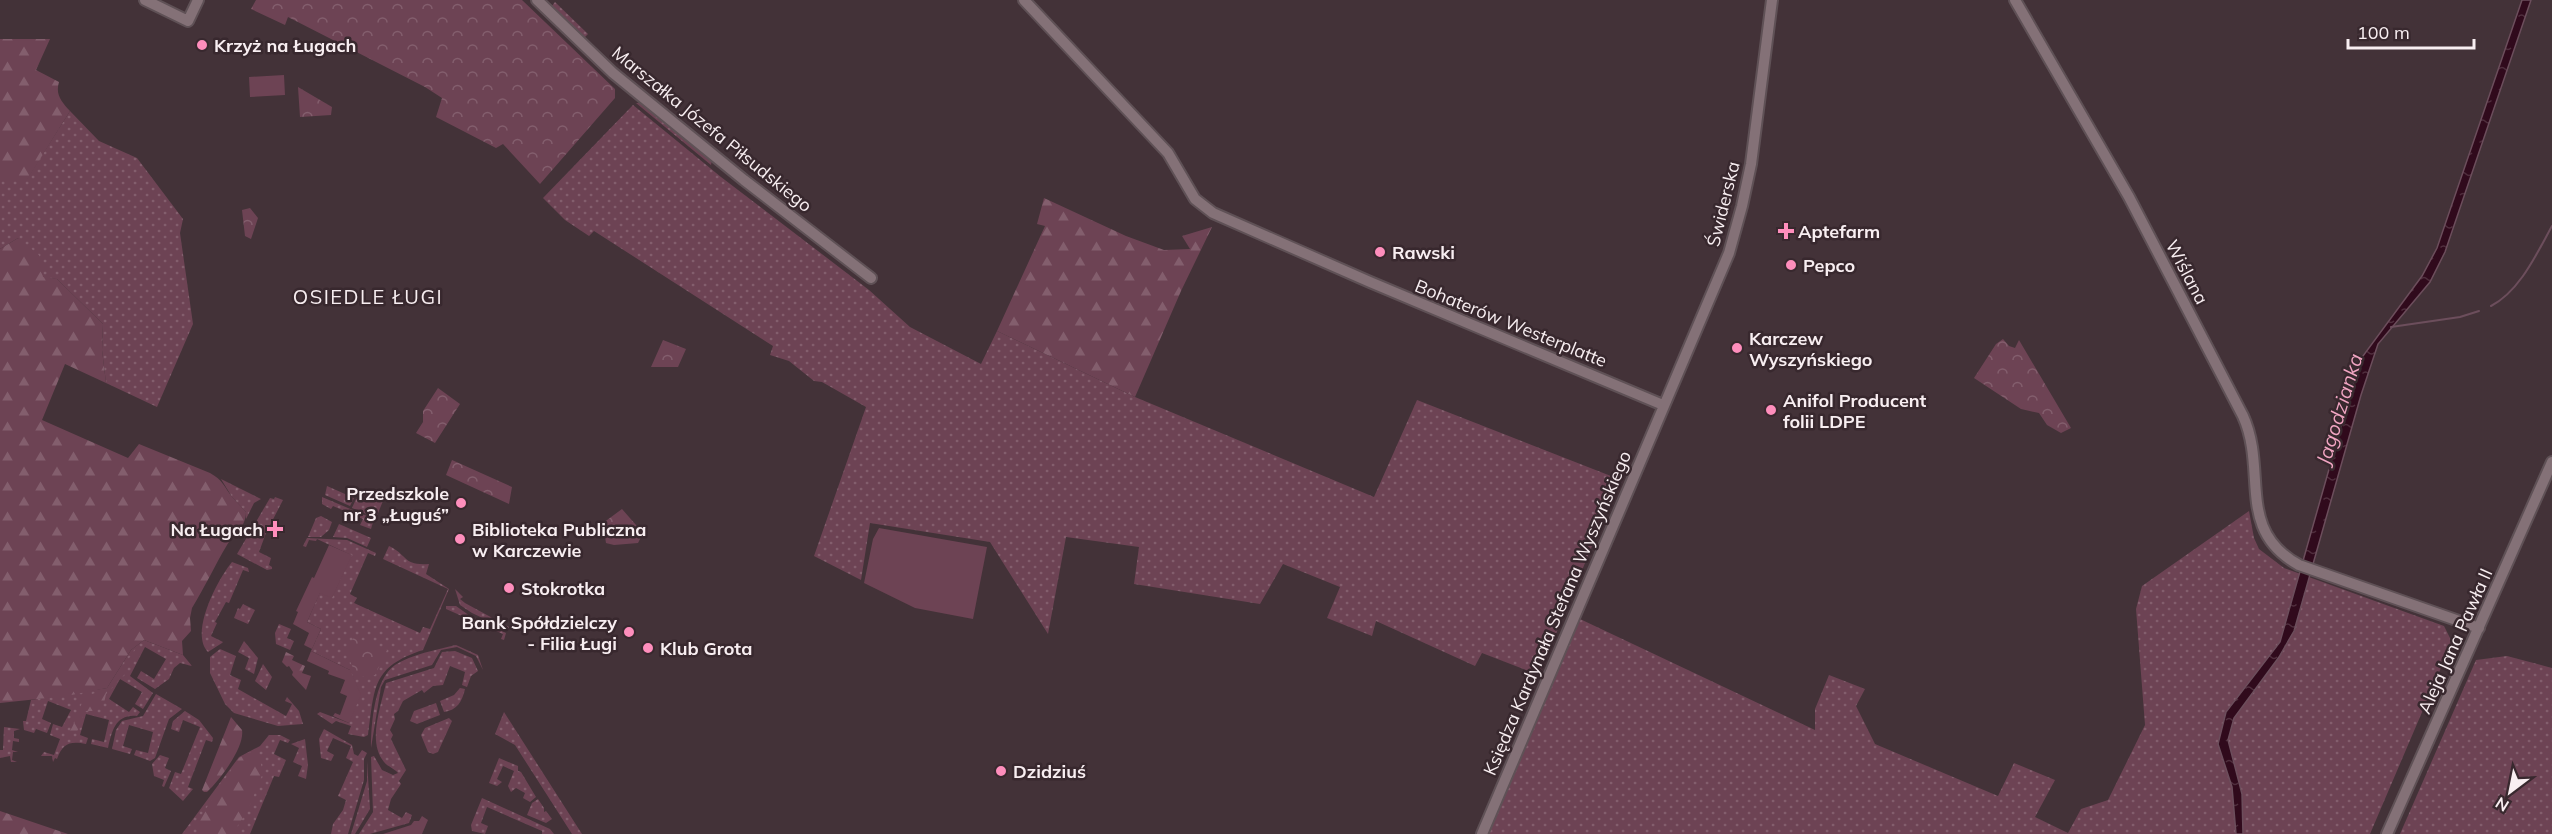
<svg xmlns="http://www.w3.org/2000/svg" width="2552" height="834" viewBox="0 0 2552 834" font-family="Mulish,sans-serif">
<style>
.grass{fill:url(#grass-dots)}
.forest{fill:url(#forest-firs)}
.park{fill:url(#park-crowns)}
.garden{fill:#6d4354}
.water{fill:url(#water-ripples);stroke:#6c4e5c;stroke-width:1.5}
.lines{fill:none;stroke-linecap:round;stroke-linejoin:round}
.stream{stroke:#6c4e5c;stroke-width:2}
.secondary-casing{stroke:#5f5156;stroke-width:14}
.secondary{stroke:#847177;stroke-width:10}
.poi-dot{fill:#fe8ebc;stroke:#38282e;stroke-width:2}
.labels{text-anchor:middle;dominant-baseline:central;stroke-width:5;stroke-linejoin:round;paint-order:stroke}
.poi-label{font-size:18px;font-weight:bold;fill:#f8eef1;stroke:#38282e;text-anchor:start}
.street-label{font-size:18px;fill:#f8eef1;stroke:#38282e}
.neighbourhood-label{font-size:20px;letter-spacing:1.5px;fill:#f8eef1;stroke:#38282e}
.water-label{font-size:20px;font-style:italic;fill:#f1a5c2;stroke:#38282e}
</style>
<defs>
<pattern id="grass-dots" width="8" height="8" patternUnits="userSpaceOnUse" patternTransform="scale(1.5)"><rect width="8" height="8" fill="#6d4354"/><path d="M2 2h.1M6 6h.1" fill="none" stroke="#835e6d" stroke-width="1.8" stroke-linecap="round"/></pattern>
<pattern id="forest-firs" width="22" height="20" patternUnits="userSpaceOnUse" patternTransform="scale(1.5)"><rect width="22" height="20" fill="#6d4354"/><path d="M5 1l3.5 6h-7zM16 11l3.5 6h-7z" fill="#835e6d"/></pattern>
<pattern id="park-crowns" width="20" height="18" patternUnits="userSpaceOnUse" patternTransform="scale(1.5)"><rect width="20" height="18" fill="#6d4354"/><path d="M2 6a3 3 0 1 1 6 0M12 15a3 3 0 1 1 6 0" fill="none" stroke="#835e6d"/></pattern>
<pattern id="water-ripples" width="26" height="14" patternUnits="userSpaceOnUse" patternTransform="scale(1.5)"><rect width="26" height="14" fill="#300a1c"/><path d="M2 4q2-2 4 0t4 0M15 11q2-2 4 0t4 0" fill="none" stroke="#4f2e3d"/></pattern>
</defs>
<rect width="100%" height="100%" fill="#433238"/>
<path class="grass" d="M555,2L588,34L584,38L551,7Z
M636,103H640L646,107L648,106L712,159L711,165Z
M633,105L721,177L869,290L910,327L981,364L997,331L1135,397L1374,497L1417,400L1616,478L1615,490L1539,675L1482,653L1475,666L1376,621L1372,636L1327,618L1340,587L1283,564L1260,604L1134,584L1139,547L1066,537L1048,634L990,542L870,523L861,580L814,556L866,407L822,382L814,381L789,361L770,355L773,346L594,231L589,236L565,220L543,198Z
M70,111L99,141L137,158L183,219L180,233L193,324L157,407L106,383L102,350L103,324L57,279L43,278L18,238L0,249V180L27,179Z
M221,479L261,499L254,503L246,519V512L232,497Z
M327,486L354,498L350,506L325,495Z
M382,492L385,496L376,518L352,508L356,499Z
M275,497L283,500L266,533L259,552L271,558L269,565L272,567V569L267,570L237,554L270,498L274,499Z
M322,497L374,519L371,529L360,525L363,519L333,506L331,509L322,504Z
M2249,511L2254,538L2259,549L2284,568L2444,626L2452,642L2370,834H1487L1580,619L1815,730V709L1829,675L1865,689L1856,706L1875,744L1998,796L2014,763L2055,780L2035,817L2068,833L2081,809L2108,800L2145,725L2136,609L2142,586Z
M321,516L332,522L329,530L321,537H308L316,518Z
M339,524L371,538L367,547L347,538L333,537Z
M307,538L347,540L376,553L375,556L368,553L350,594L357,598L354,603L420,633L423,627L430,629L448,589L383,559L389,546C408,555 403,566 429,564L426,574L449,589L423,650C371,667 375,688 368,735L364,737L348,734L351,726L336,721L332,724L317,714L320,712L349,723L350,670L311,651L321,629L307,622L320,592L332,597L351,555L317,539L316,541L309,540L306,547L303,546Z
M232,562L248,568L249,572L243,570L229,603L226,602L215,622L217,623L211,636L223,642L222,643L208,652C189,633 218,579 232,562Z
M455,589L463,597L460,599L465,603L509,627L508,630L472,613L460,605Z
M243,604L255,610L248,624L234,618L238,608L240,609Z
M446,606H456L470,616L506,633L504,640L501,639L503,634L446,609Z
M279,624L291,629L287,638L294,641L290,650L276,644L275,633Z
M144,640L183,655L192,666L180,663L174,668L169,679L155,689L137,678L141,671L154,679L166,659L145,647L130,676L153,693L143,709L135,704L142,692L120,679L109,699L129,712L133,707L140,712L137,716C116,714 112,730 108,748L91,744L92,739L104,742L109,720L86,714L80,735L88,738L86,744C70,741 63,743 57,759L55,758L53,762L52,756H41L44,752L54,755L60,739L50,735L53,724L62,727L71,710L48,701L42,719L51,723L47,733L36,729L34,733L24,730L23,721H26L31,700L107,688L131,650Z
M244,641L258,658L254,674L245,669L249,658L238,652Z
M456,645L478,655L483,670L476,656L457,647L441,650L432,665L385,680L381,687L371,748C371,725 374,679 395,665C412,654 436,650 456,645Z
M220,649L236,656L230,675L241,680L238,689L286,716L292,704L285,701L287,697L299,711L303,724L278,726L234,713L225,704L210,673V657Z
M455,651L472,658L478,671L471,676L467,687L462,685L465,672L450,666L443,685L433,686L424,693L422,690L403,701L398,711L394,714L395,719L390,730L393,735L391,739L406,770L399,781L401,784L391,799L388,810L402,818L406,812L412,815L409,823L370,834H359L373,812L371,757L374,756L382,770L393,775L398,773C394,768 388,767 384,762C367,742 381,706 386,683L434,668L442,652Z
M2507,656L2552,668V834H2400L2476,660Z
M263,664L272,677L266,690L255,681Z
M460,688L465,689C462,702 457,710 444,712L440,701L454,695Z
M156,694L182,709L169,719L155,758L150,761L134,755L136,750L148,753L153,732L129,725L123,746L132,749L130,754L112,749L116,730L122,721L143,716Z
M436,703L440,715L417,724L410,721L414,711Z
M185,711L199,720L213,738L212,742L206,740L188,787L193,789L183,801L169,788L175,772L181,774L200,727L183,720L179,732L171,729L173,721Z
M504,712L582,834H572L515,745L495,734Z
M449,718L452,721L438,752L433,754L428,752L421,735L425,728Z
M4,727L20,729L14,731V738L19,739V742L13,741L12,750L18,752H13L12,760L17,762H11L10,756L0,758V750H3Z
M324,729L352,745L354,754L358,756L362,750L367,753L364,759V780L348,834H331L333,824L343,810L346,800L338,796L353,762L346,758L351,746L333,738L327,751L334,755L331,761L321,758L319,739Z
M269,735H280L290,740L288,743L280,740L274,754L286,760L279,777L274,776L250,834H182L239,757L260,746Z
M305,739L308,765L306,779L298,776L302,766L293,762L299,748L291,744Z
M160,755L169,758L165,768L171,771L164,787L162,786L164,780L154,776L152,764Z
M499,758L518,766V771L521,772L536,797L530,802L523,798L525,793L516,788L511,792L508,786L514,771L503,766L497,779L502,782L497,786L489,783Z
M367,761L370,809L355,834H351L367,781Z
M482,798L550,829L554,834H542V831L487,807L481,823L488,826L485,834L472,831L471,825Z
M538,799L544,808V812L546,811L552,819L546,823L527,815L532,803Z"/>
<path class="forest" d="M50,39L36,70L59,82C55,95 62,102 70,111L27,180H0V39Z
M1044,198L1126,236L1164,250L1190,249L1182,236L1212,227L1181,291L1135,397L997,331L1045,226L1037,224Z
M18,238L39,255L43,277L57,279L103,324L102,350L106,383L65,364L42,420L128,458L139,444L210,473C223,480 224,487 233,498C237,503 242,507 246,512C246,527 235,533 227,545C215,565 205,587 192,608L190,618L191,631L182,641L183,655L144,640L131,650L107,688L66,696L0,703V249Z
M138,646L142,648L129,664L125,674L106,694L104,703L95,706L93,711H85L77,732L71,735L70,731C77,720 79,708 85,696L106,690Z
M286,652L294,656L292,660L305,666L302,673L311,676L306,690L292,675L293,672L289,666L287,667L282,662Z
M231,717L242,730C245,747 219,781 207,792H204L202,790Z
M249,752L259,756L263,773L247,812L232,834H204L196,824L239,758Z
M0,811L68,834H0Z"/>
<path class="park" d="M256,0H522L615,89V98L540,184L503,144L496,148L436,117L442,98L425,87L288,17L285,25L251,9Z
M298,87L332,107L331,115L300,117Z
M250,208L258,218L251,239L245,236L242,210Z
M2003,339L2009,346L2015,348L2019,340L2071,428L2061,433L2047,425L2039,413L2021,409L1974,378L1996,344Z
M663,340L686,349L678,367H651Z
M438,388L460,404L435,443L416,433L423,422V411Z
M452,460L512,487L509,504L446,475Z
M622,509L643,533L638,543L614,545L606,543L603,523Z
M354,637L387,650L375,675L357,677L345,650Z"/>
<path class="garden" d="M284,75L285,95L250,97L249,77Z
M879,528L987,547L973,619L915,608L864,583L873,539Z
M329,545L352,555L332,598L320,593L307,622L321,629L312,649L304,645L309,633L293,624L298,612L296,611L312,577L314,578Z
M311,651L350,670L361,695L349,723L333,716L335,713L340,715L347,696L340,693L345,680L328,674L329,671L307,661Z
M422,816L428,820L422,834H383L411,825L414,821H419Z"/>
<path class="water" d="M2522,0H2531L2445,252L2430,282L2378,344L2361,395L2294,631L2279,657L2234,718L2228,740L2242,794L2243,834H2236L2232,787L2218,744L2226,712L2280,642L2360,360L2422,276L2437,248Z"/>
<g class="lines">
<path class="stream" d="M2491,306C2520,291 2537,253 2552,226
M2391,327L2460,317L2479,311"/>
<defs>
<path id="secondary" d="M145,0L188,21L198,0
M537,0L613,73L744,180L871,278
M1024,0L1168,153L1195,199L1213,213L1370,282L1663,405
M2015,0L2129,197L2243,416C2268,471 2235,530 2299,565L2479,628
M1482,834L1729,253L1742,206L1751,164L1772,0
M2387,834L2552,462"/>
</defs>
<use href="#secondary" class="secondary-casing"/>
<use href="#secondary" class="secondary"/>
</g>
<g class="poi-dot">
<circle cx="202" cy="45" r="6"/>
<path d="M1783 222h6v6h6v6h-6v6h-6v-6h-6v-6h6z"/>
<circle cx="1380" cy="252" r="6"/>
<circle cx="1791" cy="265" r="6"/>
<circle cx="1737" cy="348" r="6"/>
<circle cx="1771" cy="410" r="6"/>
<circle cx="461" cy="503" r="6"/>
<path d="M272 520h6v6h6v6h-6v6h-6v-6h-6v-6h6z"/>
<circle cx="460" cy="539" r="6"/>
<circle cx="509" cy="588" r="6"/>
<circle cx="629" cy="632" r="6"/>
<circle cx="648" cy="648" r="6"/>
<circle cx="1001" cy="771" r="6"/>
</g>
<g class="labels">
<g class="poi-label">
<text x="214" y="45">Krzyż na Ługach</text>
<text x="1798" y="231">Aptefarm</text>
<text x="1392" y="252">Rawski</text>
<text x="1803" y="265">Pepco</text>
<text x="1749" y="338">Karczew<tspan x="1749" dy="21">Wyszyńskiego</tspan></text>
<text x="1783" y="400">Anifol Producent<tspan x="1783" dy="21">folii LDPE</tspan></text>
<text x="449" y="493" text-anchor="end">Przedszkole<tspan x="449" dy="21">nr 3 „Ługuś”</tspan></text>
<text x="263" y="529" text-anchor="end">Na Ługach</text>
<text x="472" y="529">Biblioteka Publiczna<tspan x="472" dy="21">w Karczewie</tspan></text>
<text x="521" y="588">Stokrotka</text>
<text x="617" y="622" text-anchor="end">Bank Spółdzielczy<tspan x="617" dy="21">- Filia Ługi</tspan></text>
<text x="660" y="648">Klub Grota</text>
<text x="1013" y="771">Dzidziuś</text>
</g>
<g class="street-label">
<text transform="translate(712 129) rotate(39)">Marszałka Józefa Piłsudskiego</text>
<text transform="translate(1723 204) rotate(-76)">Świderska</text>
<text transform="translate(2187 272) rotate(62)">Wiślana</text>
<text transform="translate(1511 323) rotate(22)">Bohaterów Westerplatte</text>
<text transform="translate(1557 613) rotate(-67)">Księdza Kardynała Stefana Wyszyńskiego</text>
<text transform="translate(2455 641) rotate(-66)">Aleja Jana Pawła II</text>
</g>
<g class="neighbourhood-label">
<text x="368" y="296">OSIEDLE ŁUGI</text>
</g>
<g class="water-label">
<text transform="translate(2339 409) rotate(-73)">Jagodzianka</text>
</g>
</g>
<g transform="translate(2510 792) rotate(212)" stroke="#38282e" stroke-width="4.5" paint-order="stroke">
<path d="M0-4.5L10 22L0 15L-10 22Z" fill="#f8eef1"/>
<text y="-9" font-size="16" font-weight="bold" text-anchor="middle" fill="#f8eef1">N</text>
</g>
<path d="M2348 39v9h126v-9" fill="none" stroke="#f8eef1" stroke-width="3"/>
<text x="2357" y="39" font-size="18" fill="#f8eef1" stroke="#38282e" stroke-width="4.5" paint-order="stroke">100 m</text>
</svg>
